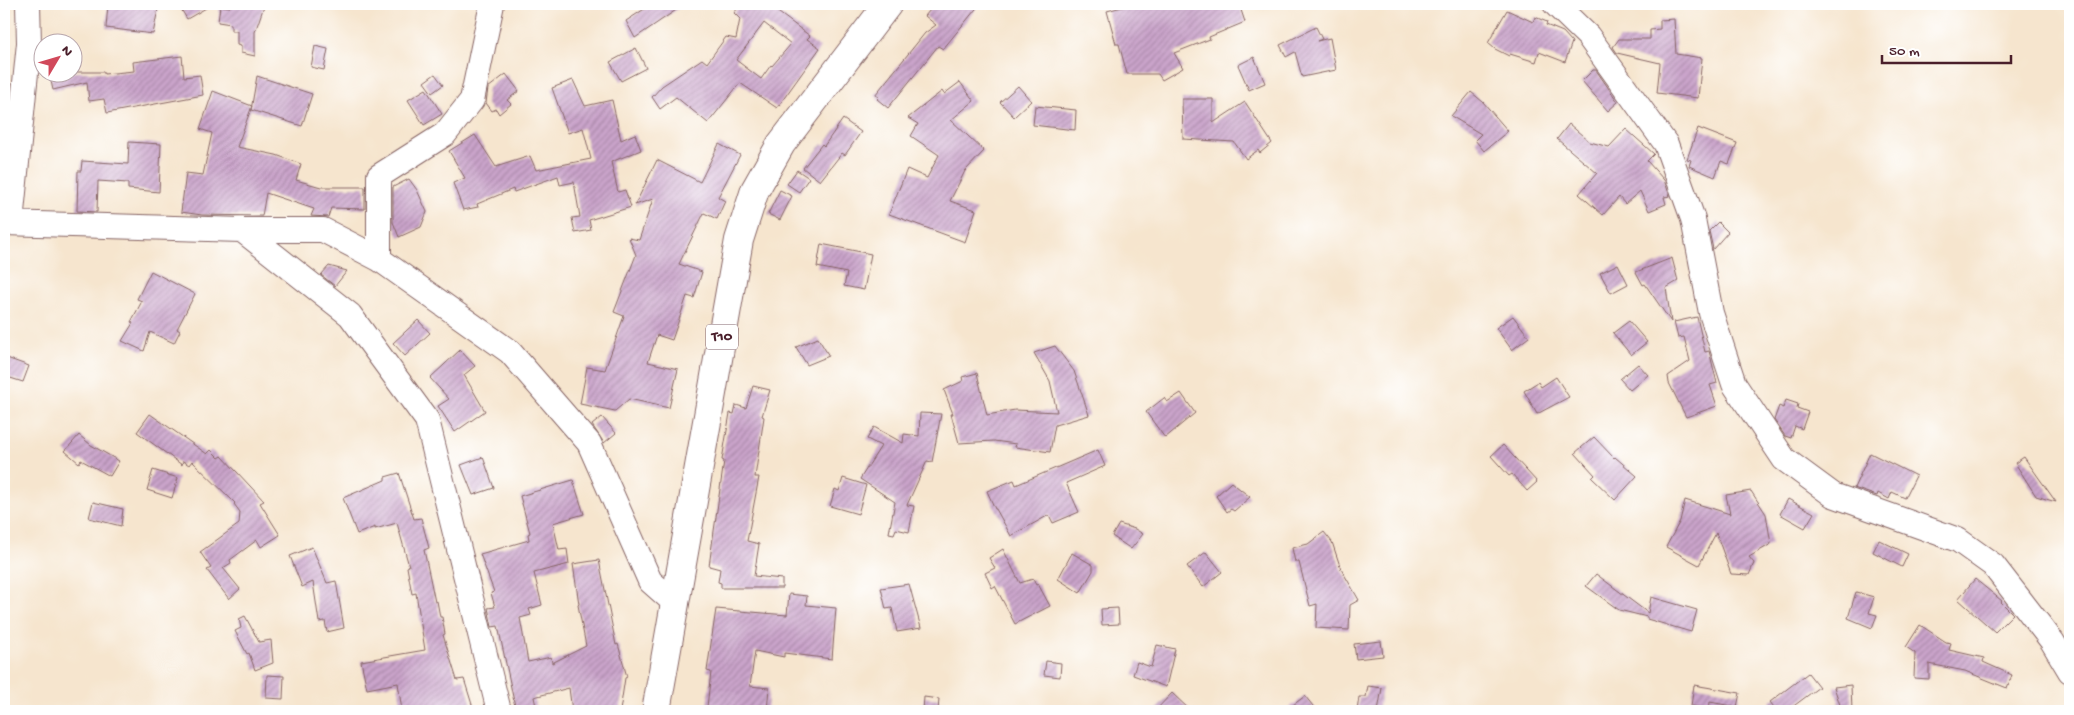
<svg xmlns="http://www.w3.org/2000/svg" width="2074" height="715" viewBox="0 0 2074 715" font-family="'Gochi Hand',sans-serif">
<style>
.building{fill:url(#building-hatch);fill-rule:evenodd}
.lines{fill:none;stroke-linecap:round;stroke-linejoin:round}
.minor-casing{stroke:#866464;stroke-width:26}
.highway-casing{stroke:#866464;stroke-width:30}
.minor{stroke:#fff;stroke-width:24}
.highway{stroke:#fff;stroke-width:28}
.labels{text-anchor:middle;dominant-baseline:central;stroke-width:4;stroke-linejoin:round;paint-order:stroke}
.shield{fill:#fff;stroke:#80626b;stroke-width:1}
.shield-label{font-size:15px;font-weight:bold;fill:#4a1f2b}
</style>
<defs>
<pattern id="building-hatch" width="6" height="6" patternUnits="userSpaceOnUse" patternTransform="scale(1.25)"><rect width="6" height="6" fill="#caa4cb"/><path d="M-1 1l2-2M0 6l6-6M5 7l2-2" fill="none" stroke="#a685a5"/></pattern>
</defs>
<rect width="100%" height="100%" fill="#fff"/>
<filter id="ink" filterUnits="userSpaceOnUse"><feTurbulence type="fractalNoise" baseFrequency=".02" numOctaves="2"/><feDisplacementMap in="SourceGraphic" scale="10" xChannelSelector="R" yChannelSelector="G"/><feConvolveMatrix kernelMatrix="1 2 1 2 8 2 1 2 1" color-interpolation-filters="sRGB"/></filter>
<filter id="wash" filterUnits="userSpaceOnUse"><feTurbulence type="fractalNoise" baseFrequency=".0096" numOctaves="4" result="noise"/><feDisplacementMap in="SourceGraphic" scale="20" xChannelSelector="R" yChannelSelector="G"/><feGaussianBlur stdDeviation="1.12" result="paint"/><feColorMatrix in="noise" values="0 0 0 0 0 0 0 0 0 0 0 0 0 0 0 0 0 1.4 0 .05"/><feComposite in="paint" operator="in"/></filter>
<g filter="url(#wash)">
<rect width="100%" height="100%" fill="#f6e5ce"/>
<g id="blocks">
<path class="building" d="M108,4H159L153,34L106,28Z
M178,4H213L187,19Z
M231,4H256L264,6L255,32V56L241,53V46L237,45V31H231V24L218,22L220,6L230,7Z
M652,4H685L635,38L626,21Z
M741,4H767L810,36L807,39L820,48L777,108L740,83L708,123L676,97L660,109L652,97L662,86L702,59L707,63L726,37L736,39L740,19L734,13ZM764,23L791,44L772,66L771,65L761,79L736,60Z
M935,4H980L943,49L938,46L888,108L877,99L879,97L875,95L925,33L936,25L925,16Z
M1133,4H1239L1245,22L1209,37L1210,39L1174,53L1183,68L1162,80L1158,74H1127L1119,44H1116L1107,11Z
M1507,10L1533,22L1535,17L1547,22L1546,25L1563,32L1572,42L1565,62L1539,52L1536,62L1510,54L1509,56L1495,49L1488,43Z
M1674,19L1676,54L1702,58L1698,98L1657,93L1660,63L1617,53L1613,47L1619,39H1650V30L1660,29V20Z
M1316,27L1322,39L1317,41L1330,38L1336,70L1302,77L1295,52L1286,57L1280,45Z
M315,46L328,49L324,70L311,67Z
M636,48L646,68L621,81L610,62Z
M182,56L184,77L200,75L203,95L107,113L104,99L89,101L87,82L53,90L49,72H104V74L134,71L133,62Z
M1254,57L1265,83L1249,90L1238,65Z
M1593,70H1596L1618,102L1608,111L1582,81Z
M435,74L443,85L432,93L424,82Z
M506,74L519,91L507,100L511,104L499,114L496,109L492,111L486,103L488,88Z
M257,76L312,94L302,126L251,110Z
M573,80L585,106L612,100L621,140L635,134L641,150L611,162L618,192L625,190L631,207L589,220L591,230L575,233L572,218L580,217L574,182L560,185L558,176L514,192L513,189L477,204L478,207L463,210L453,183L465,178L449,151L475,135L496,167L530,156L536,170L591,159L583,128L568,133L552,88Z
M960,82L974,101L951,120L984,151L965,171L950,201L976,210L965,242L889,214L907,169L927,178L939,155L911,136L918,124L908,118L942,91L944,94Z
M1018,86L1031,101L1014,117L1000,102Z
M426,89L442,114L424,125L408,100Z
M213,91L252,106L237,147L276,155L301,164L296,180L321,187H365V209L331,208L328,217L311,216L314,209L266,193L262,216L202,215L181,212L186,173L203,175L212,133L200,129Z
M1471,92L1483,102L1508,131L1484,151L1475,140L1481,134L1451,116Z
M1182,99H1213V123L1245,102L1272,143L1260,153L1258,150L1246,159L1234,142L1183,139Z
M1035,106L1076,110L1075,130L1033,125Z
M843,119L861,132L845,155L842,153L820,181L803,168L822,144L824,146Z
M1569,124L1590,142L1609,147L1626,129L1654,154L1647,161L1664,180L1670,196L1664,197L1666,204L1649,211L1640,191L1625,204L1619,197L1603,215L1579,194L1597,173L1557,139Z
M1698,128L1737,143L1729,164L1721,161L1715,177L1689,166L1691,160L1687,159Z
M129,142L161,144L159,192L128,189V183L98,181L97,212L77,211L78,171H81L82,161L128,164Z
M719,144L740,155L718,197L725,201L717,219L704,213L679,264L702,272L694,298L687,296L672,340L657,335L648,362L678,369L669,408L629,399L615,411L580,404L587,367L605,370L624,316L614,312L636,255L629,238L639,240L653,199L635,205L657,160L700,182Z
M797,170L809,178L799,192L787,184Z
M409,179L417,190L427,212L421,227L399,237L393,222V187Z
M780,190L792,196L780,220L768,214Z
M1718,222L1728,232L1713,249L1709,231Z
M821,244L871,254L864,290L844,286L847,273L817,267Z
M1672,258L1678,281L1666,288L1671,322L1645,284L1643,285L1636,272Z
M1618,264L1628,284L1611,293L1600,273Z
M329,266L347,271L335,286L321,275Z
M151,271L195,294L177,329L180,331L174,343L150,332L144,351L122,341L133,323L131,322L142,301L137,299Z
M1513,316L1529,337L1512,350L1496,328Z
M1697,317L1705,352L1709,351L1717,383L1710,385L1717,406L1686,417L1669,383L1668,376L1690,361L1684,337L1678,338L1674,322Z
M418,320L430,333L405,356L393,343Z
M1629,321L1647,342L1631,355L1613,333Z
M818,338L829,356L807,365L796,347Z
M1055,346L1074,371L1089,415L1055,425L1050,452L1015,447L1016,444L994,441L959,443L951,414H953L944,390L963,381L962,377L977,373L987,415L1015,410L1057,412L1050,381L1034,353Z
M460,350L475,366L464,375L485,411L455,432L438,406L449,399L430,378Z
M4,357L29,366L23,382L4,376Z
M1638,364L1648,375L1630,390L1620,379Z
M1556,377L1569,397L1537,414L1524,391L1538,382L1541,387Z
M753,386L770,390L762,416L764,417L755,477H759L747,541L759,544L754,576L782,579V588H721V583L718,582L720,569L709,566L724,461L722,460L730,413L734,414L736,405L746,408Z
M1181,393L1195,413L1165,438L1146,412L1164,398L1167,402Z
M1786,400L1798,404L1797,408L1808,412L1802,429L1795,426L1791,438L1785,436L1774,420L1779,406L1783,408Z
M920,413L941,414L932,462L927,461L907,505L914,506L909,532L896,529L894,534L889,533L895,502L860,479L881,446L867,439L874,427L903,443L904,434L919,436Z
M150,414L207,454L211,450L219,458L222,456L264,501L260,503L280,535L261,547L257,540L230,560L231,563L223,568L240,589L229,599L207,570L211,568L200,552L239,524L240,512L234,504L235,503L192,461L189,465L183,461L182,465L137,432Z
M602,417L616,433L604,443L592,425Z
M79,435L91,445L119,461L110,476L81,460L79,463L65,451Z
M1594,437L1614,458L1615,457L1637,476L1615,500L1592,478L1595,475L1575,453Z
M1503,445L1537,482L1527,491L1512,474L1509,476L1491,456Z
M1098,450L1105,466L1066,483L1079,512L1053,523L1049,515L1011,536L996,509H995L987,491L1014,480L1016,485Z
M1870,453L1916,476L1905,498L1892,492L1889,499L1878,493L1877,496L1854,488Z
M483,457L494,488L473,495L461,465Z
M2024,457L2056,502L2036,496L2015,463Z
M153,470L178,478L172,498L147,490Z
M399,473L414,519L421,518L429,548L424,550L435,602L437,601L440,617H442L445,634L443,635L457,680L464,679L474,711H402L398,683L367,689L361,661L425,650L416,593L412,594L407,567L409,566L397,523L375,529V527L357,534L343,498L385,480V477Z
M843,478L866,485L858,514L830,506L835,489L839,491Z
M573,480L584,514L553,523L559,550L567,549L569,564L534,573L542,605L529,609L531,615L520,618L528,662L551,657L552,663L586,646L578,605L579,604L573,564L599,560L616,645L618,644L627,677L625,678L620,711H572L569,688L534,697L537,711H516L498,626L492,627L488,608L495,607L491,593L494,592L480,554L529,540L528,534L530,533L520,496Z
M1231,482L1250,497L1234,511L1231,509L1227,512L1216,496Z
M1751,491L1766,514L1771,544L1749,557L1754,563L1749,575L1731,574L1716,533L1699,565L1666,547L1680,521L1685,500L1730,514L1726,495Z
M1788,499L1814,513L1805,528L1780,514Z
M93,502L123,509L121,526L89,518Z
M1119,524L1135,529L1143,534L1131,549L1112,536Z
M1324,532L1332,542L1341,569L1359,600L1350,605L1349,630L1316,628L1317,604L1310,606L1299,562H1295L1292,548L1308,544Z
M1879,540L1908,554L1902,567L1873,552Z
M312,547L327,583L336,581L344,628L327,632L325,621L319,622L313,582L302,587L290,556Z
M1003,549L1020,583L1033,579L1036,585L1038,584L1050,606L1015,624L995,586L992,588L985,573L995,568L989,558Z
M1206,552L1222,572L1203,587L1187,566Z
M1072,553L1093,565V571L1080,593L1058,579Z
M1596,574L1648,613L1651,597L1697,610L1691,632L1647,619V617L1619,610L1586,586Z
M1975,579L2002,601L2001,602L2013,614L1995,632L1958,599Z
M909,584L921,628L897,632L892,608L886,609L881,588Z
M1856,592L1874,597L1869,613L1877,615L1872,628L1848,618Z
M789,594L807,596L806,605L836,608L832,659L784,653V657L755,651L750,686L769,688L767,711H736L707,707L711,672L707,671L716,609L787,615Z
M1118,608L1119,624L1102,625L1101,609Z
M245,616L259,642L271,640L273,663L255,670L249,653L247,654L235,631L241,628L239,619Z
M1920,625L1946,642L1951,643L1949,650L1984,658L1983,662L2012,675L2007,688L1965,671L1929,664V679L1914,678L1915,653L1906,647Z
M1381,641L1383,656L1356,659L1354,644Z
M1157,645L1175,649L1166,687L1133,675L1137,662L1151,667Z
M1046,661L1061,663L1060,677L1044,675Z
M1808,673L1819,687L1787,711H1777L1770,702Z
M267,675L284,676L283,699L266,698Z
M1694,685L1740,693L1737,707L1710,702L1709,709L1691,706Z
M1851,685L1852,711H1842L1834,687Z
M1368,686L1382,688L1378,711H1357L1359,697H1366Z
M1172,693L1191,711H1155Z
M1305,696L1317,711H1285Z
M924,697L939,699L938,711H923Z"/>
</g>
</g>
<g filter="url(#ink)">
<use href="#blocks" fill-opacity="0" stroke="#866464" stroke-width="1"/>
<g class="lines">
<defs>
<path id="minor" d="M1555,4L1588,36L1666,144L1693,219L1711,313L1734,384L1784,459L1833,495L1958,540L1993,565L2052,641L2070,671
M11,222L29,43L28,4
M4,223L242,230H323L379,259L510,352L589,443L650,581L676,604
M242,230L350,315L427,420L499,711
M379,259V176L445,134L472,100L492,4"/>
<path id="highway" d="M656,711L739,240L755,190L781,144L888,4"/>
</defs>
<use href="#minor" class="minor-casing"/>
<use href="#highway" class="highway-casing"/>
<use href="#minor" class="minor"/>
<use href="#highway" class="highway"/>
</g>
</g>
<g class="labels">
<rect class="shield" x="706" y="324.5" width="32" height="25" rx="4"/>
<g class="shield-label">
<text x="722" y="337">T10</text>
</g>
</g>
<rect width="2074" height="715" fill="none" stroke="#fff" stroke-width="20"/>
<g transform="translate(58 58) rotate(52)"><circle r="24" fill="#ffffff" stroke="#b7a5aa"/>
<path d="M0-4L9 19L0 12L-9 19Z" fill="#d1495b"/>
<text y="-8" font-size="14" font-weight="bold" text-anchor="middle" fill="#4a1f2b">N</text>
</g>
<path d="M1882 55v8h129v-8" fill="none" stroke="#4a1f2b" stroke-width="2.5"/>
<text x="1889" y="55" font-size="15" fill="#4a1f2b" stroke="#ffffff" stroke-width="4" paint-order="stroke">50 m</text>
</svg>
